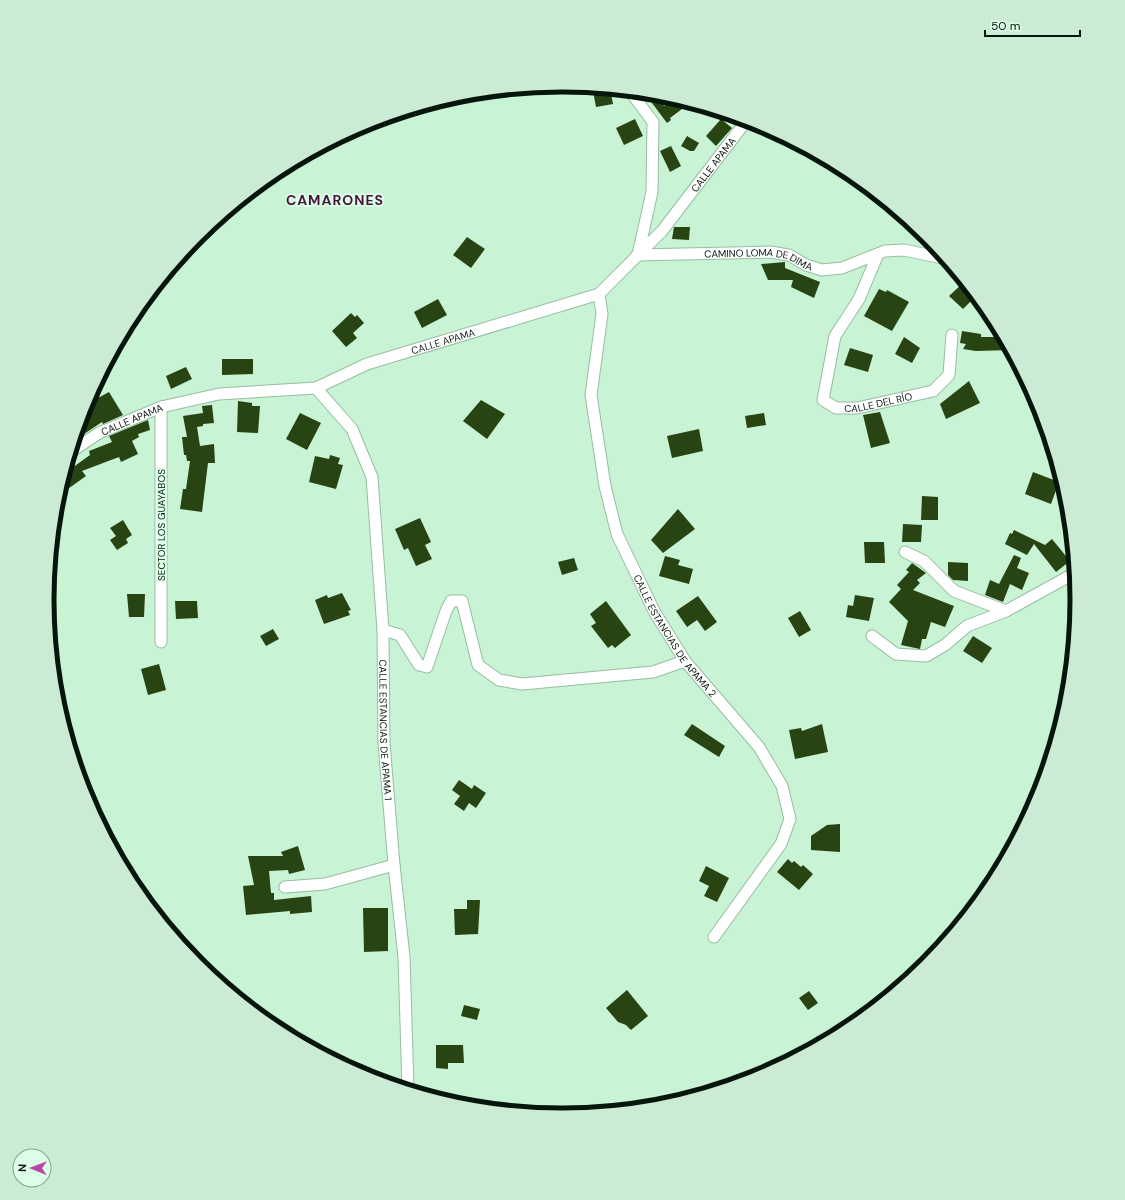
<svg xmlns="http://www.w3.org/2000/svg" width="1125" height="1200" viewBox="0 0 1125 1200" font-family="'DM Sans',sans-serif">
<style>
.building{fill:#274412}
.lines{fill:none;stroke-linecap:round;stroke-linejoin:round}
.minor-casing{stroke:#96bea2;stroke-width:13}
.minor{stroke:#fff;stroke-width:11}
.labels{text-anchor:middle;dominant-baseline:central;stroke-width:4;stroke-linejoin:round;paint-order:stroke}
.street-label{font-size:10px;fill:#07160c;stroke:#dcfee6}
.district-label{font-size:14px;font-weight:bold;letter-spacing:1px;fill:#47123f;stroke:#dcfee6}
.rim{fill:none;stroke:#07160c;stroke-width:5}
</style>
<rect width="100%" height="100%" fill="#c9f3d5"/>
<path class="building" d="M606,89L607,93H611L613,104L596,107L593,91Z
M659,94L664,106L675,98L690,103L670,118L671,120L667,123L649,99Z
M635,119L643,136L624,145L616,128Z
M721,119L732,128L716,146L706,136Z
M687,136L699,143L694,151H690L681,146Z
M671,146L681,166L670,172L660,151Z
M674,227H690L689,240L672,239Z
M467,237L485,249L471,268L453,255Z
M785,262V268L820,282L814,298L791,287L793,280H768L761,264Z
M963,283L976,296L963,309L949,296Z
M879,289L886,292L887,290L909,302L892,331L864,316Z
M438,299L447,315L422,328L414,312Z
M351,313L355,317L357,315L364,323L353,333L357,338L346,347L332,331Z
M962,331L981,334V337H1004L1011,350L976,351L963,349L966,344L960,343Z
M904,337L920,348L912,363L895,354Z
M850,348L873,355L868,372L844,365Z
M222,359H253V374L222,375Z
M186,367L192,379L171,389L166,376Z
M969,381L980,403L946,419L940,404Z
M109,392L123,415L103,424L102,422L75,440L85,405Z
M481,400L505,414L487,439L463,421Z
M238,401L252,403V406H260L258,433L237,432Z
M212,405L214,423L203,424V426L197,427L200,446L214,444L215,463H208L202,512L180,509L183,489H186L190,461H187L186,455H184L182,437H187L183,416L203,413L202,406Z
M880,412L890,443L871,448L863,415Z
M300,413L321,423L307,450L286,439Z
M764,413L766,425L747,428L745,416Z
M148,420L150,430L138,434L139,437L132,441L138,454L121,462L119,457L82,471L86,476L58,496L65,473L90,455L89,451L112,442L109,436Z
M699,429L703,451L672,458L667,436Z
M330,455L340,458L338,464L343,465L336,489L309,482L315,456L329,459Z
M1033,472L1059,482L1051,504L1025,494Z
M922,496L938,497V520H921Z
M678,509L695,529L663,553L651,540Z
M420,518L431,542L425,545L432,559L416,566L408,548L404,550L395,529Z
M123,520L132,535L126,539L128,543L117,550L110,540L116,536L110,528Z
M903,524L922,525L921,542H902Z
M1014,530L1045,545L1052,539L1070,561L1056,572L1034,544L1027,555L1005,544L1010,533L1012,534Z
M864,542H884L885,563H865Z
M1014,555L1021,558L1017,568L1029,573L1022,590L1010,584L1003,602L985,595L990,580L999,584Z
M665,556L680,560L678,565L693,569L689,584L659,576Z
M574,558L578,570L562,575L558,562Z
M948,562L968,563V581L953,580L948,575Z
M912,563L926,573L917,580L920,583L913,590L954,606L945,627L931,622L926,639H922L920,649L901,645L908,621L889,602L901,589L897,585L909,572L906,570Z
M342,593L351,610L348,611L350,615L324,624L315,600L327,595L328,598Z
M127,594H145L144,617H129Z
M855,595L874,598L869,621L846,617L848,605L853,606Z
M698,596L717,622L705,631L697,620L687,627L676,611Z
M175,601H197L198,618L176,619Z
M606,601L631,635L615,648L612,645L608,648L591,626L596,623L590,614Z
M800,611L811,630L799,637L788,618Z
M273,629L279,639L266,646L260,636Z
M973,636L992,648L982,663L963,651Z
M159,664L166,690L148,695L141,669Z
M692,724L725,746L719,757L684,735Z
M822,724L828,752L795,759L789,730L801,728L802,731Z
M459,780L472,789L474,785L486,793L476,808L469,803L464,811L454,804L460,796L452,790Z
M840,824V852L811,850V836L827,825Z
M298,846L305,870L289,874L288,870L269,871L271,893H274V900L311,896L312,912L290,914V911L246,915L243,886L254,885L248,856H283L281,852Z
M788,859L792,863L794,861L801,867L803,865L813,874L799,890L777,872Z
M706,866L729,878L717,902L704,896L709,886L699,881Z
M467,900H480L478,934L455,935L454,909H467Z
M363,908H388V951L364,952Z
M627,990L648,1016L631,1030L626,1025L618,1022L606,1008Z
M809,991L818,1003L808,1010L799,998Z
M464,1005L480,1009L477,1020L461,1016Z
M436,1045H463L464,1063H448V1069L436,1068Z"/>
<g class="lines">
<defs>
<g id="minor">
<path d="M630,91L653,122L652,192L638,255"/>
<path id="s1" d="M878,254L859,299L835,336L823,400L836,408H857L933,391L949,375L952,335"/>
<path id="s2" d="M637,255L770,252L789,255L806,265L822,270L842,268L885,251L904,250L947,259"/>
<path id="s3" d="M599,294L602,314L591,395L605,486L617,534L654,611L685,661L759,747L782,786L790,819L781,844L714,937"/>
<path id="s4" d="M316,388L352,429L372,477L383,630L384,743L394,865L404,957L408,1089"/>
<path id="s5" d="M72,451L99,433L161,407L219,394L316,388L367,364L599,294L662,231L747,120"/>
<path d="M905,552L924,561L954,591L1006,611"/>
<path d="M383,630L400,635L419,665L427,667L446,611L451,601H462L478,665L499,680L522,684L653,672L685,661"/>
<path d="M872,636L896,654L926,656L945,645L967,626L1006,611L1075,573"/>
<path d="M161,642V407"/>
<path d="M285,887L325,884L394,865"/>
</g>
</defs>
<use href="#minor" class="minor-casing"/>
<use href="#minor" class="minor"/>
</g>
<g class="labels">
<g class="street-label">
<text stroke="none"><textPath href="#s5" startOffset="728">CALLE APAMA</textPath></text>
<text stroke="none"><textPath href="#s2" startOffset="123">CAMINO LOMA DE DIMA</textPath></text>
<text stroke="none"><textPath href="#s5" startOffset="392">CALLE APAMA</textPath></text>
<text stroke="none"><textPath href="#s1" startOffset="216">CALLE DEL RÍO</textPath></text>
<text stroke="none"><textPath href="#s5" startOffset="68">CALLE APAMA</textPath></text>
<text transform="translate(161 525) rotate(-90)">SECTOR LOS GUAYABOS</text>
<text stroke="none"><textPath href="#s3" startOffset="361">CALLE ESTANCIAS DE APAMA 2</textPath></text>
<text stroke="none"><textPath href="#s4" startOffset="360">CALLE ESTANCIAS DE APAMA 1</textPath></text>
</g>
<g class="district-label">
<text x="335" y="200">CAMARONES</text>
</g>
</g>
<path d="M0 0H1125V1200H0ZM54 600a508 508 0 1 1 1016 0a508 508 0 1 1-1016 0Z" fill="#cbebd5" fill-rule="evenodd"/>
<path class="rim" d="M54 600a508 508 0 1 1 1016 0a508 508 0 1 1-1016 0Z"/>
<g transform="translate(32 1168) rotate(271)"><circle r="19" fill="#dcfee6" stroke="#87a18f"/>
<path d="M0-3L7 15L0 10L-7 15Z" fill="#b647a4"/>
<text y="-6" font-size="11" font-weight="bold" text-anchor="middle" fill="#07160c">N</text>
</g>
<path d="M985 30v6h95v-6" fill="none" stroke="#07160c" stroke-width="2"/>
<text x="991" y="30" font-size="12" fill="#07160c" stroke="#dcfee6" stroke-width="3" paint-order="stroke">50 m</text>
</svg>
